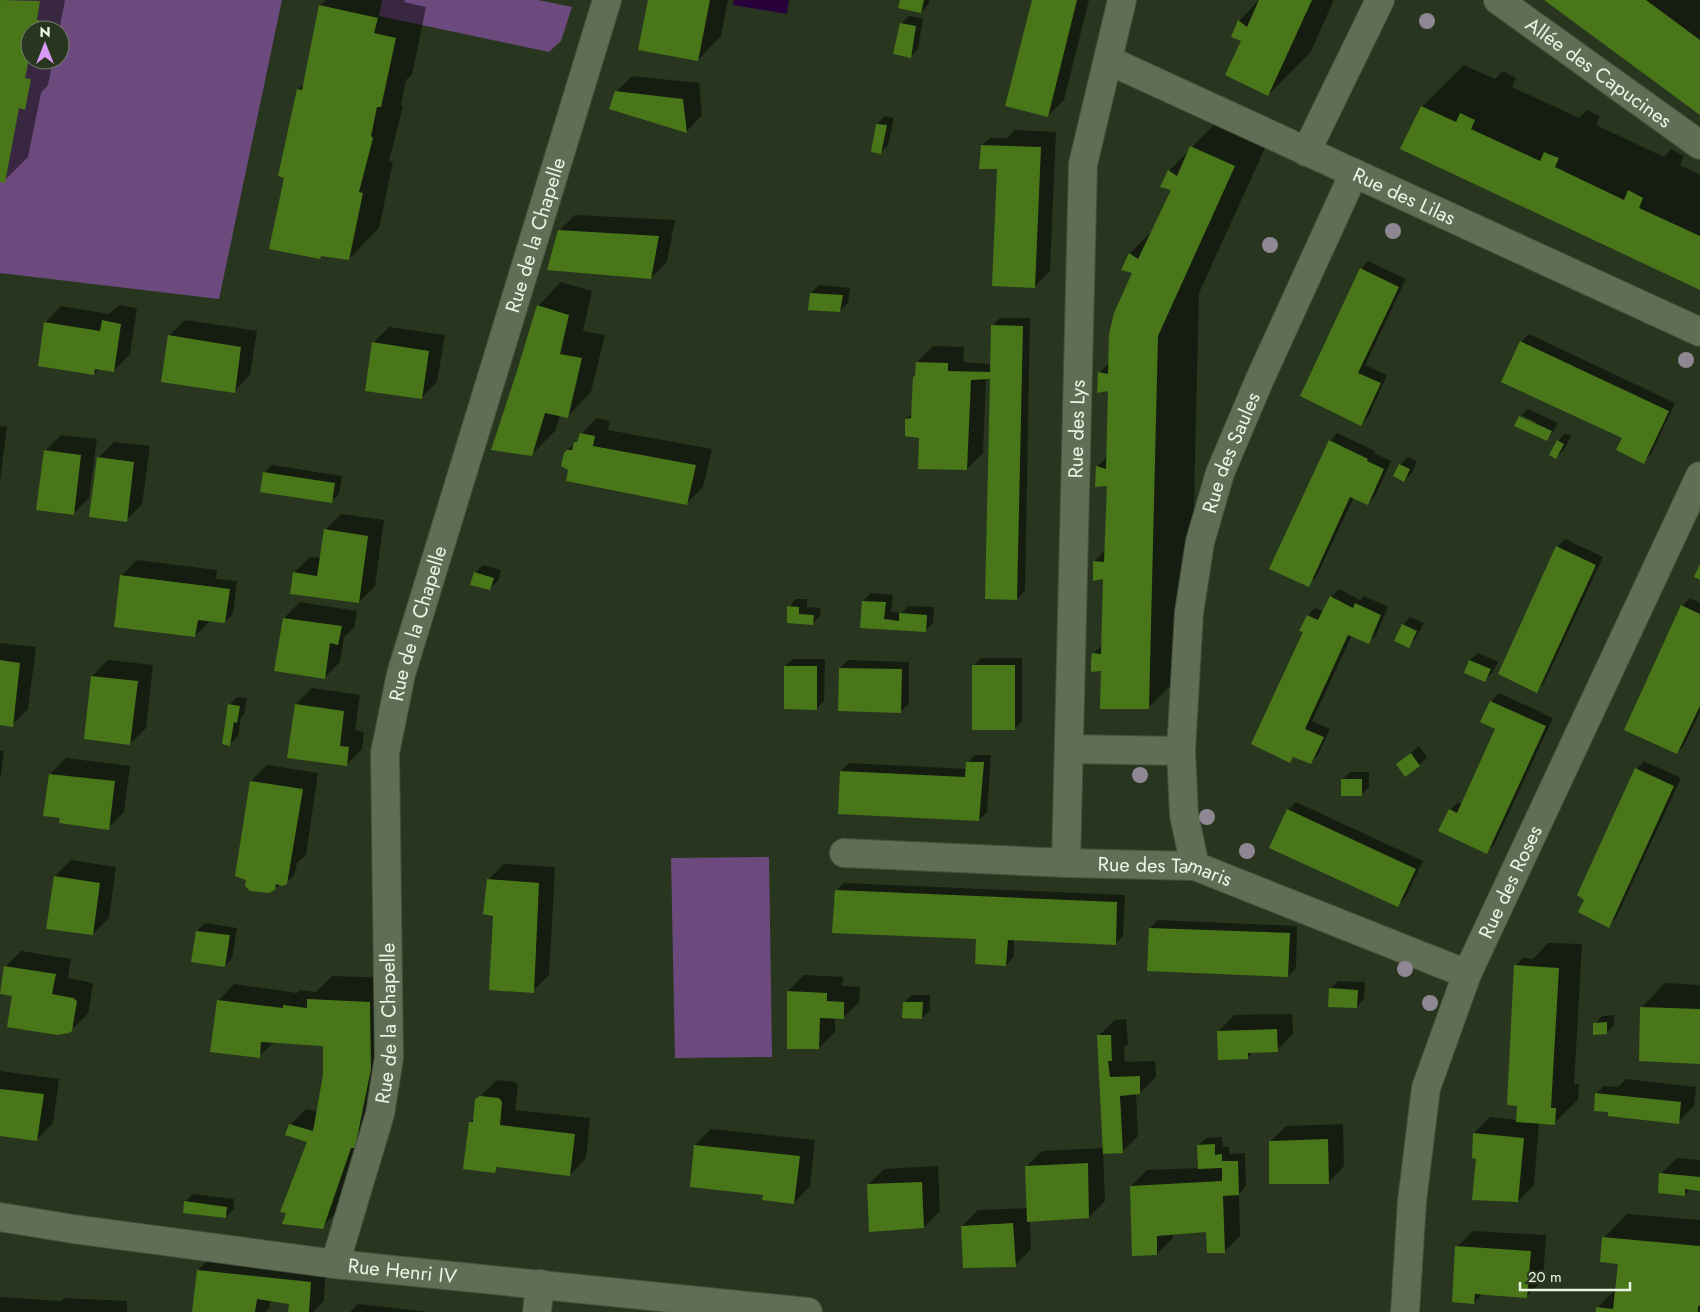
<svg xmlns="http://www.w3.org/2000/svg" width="1700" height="1312" viewBox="0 0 1700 1312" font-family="Jost,sans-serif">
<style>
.green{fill:#6c4a7d;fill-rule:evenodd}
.water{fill:#2a023b}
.shadow{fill:#0007;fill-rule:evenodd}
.building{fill:#497619}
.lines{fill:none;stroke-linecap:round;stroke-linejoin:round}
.minor-casing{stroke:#46513d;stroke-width:30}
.minor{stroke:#5f6e54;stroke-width:28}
.tree{fill:#908794}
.labels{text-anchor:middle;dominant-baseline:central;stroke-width:4;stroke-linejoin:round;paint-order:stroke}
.street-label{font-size:20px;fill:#edf5e7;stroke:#29361f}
</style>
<rect width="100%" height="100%" fill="#29361f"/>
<path class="green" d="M0,0H282L219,299L0,273ZM30,30H60V60H30Z
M382,0H538L572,7L561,41L549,52L379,16Z
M769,857L772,1057L675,1058L671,858Z"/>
<path class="water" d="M734,0H789L787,14L733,5Z"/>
<path class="shadow" d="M0,0H65L60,26L56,30H30V60H53L48,85L41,93L28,157L4,181L0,180Z
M326,0H405L404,2L426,7L412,75L406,80L401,105L403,106L389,161L393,162L379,228L349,259L285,177L298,89L305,83L320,5Z
M649,0H728L721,36L698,60Z
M901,0H929V4L921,12Z
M1034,0H1089L1064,100L1048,116Z
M1259,0H1334L1310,53L1268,95L1243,40L1239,21Z
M1546,0H1700V114Z
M909,16L923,18L918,49L910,57L901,24Z
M1464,65L1495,79L1503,71L1516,78L1512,87L1579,118L1587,110L1600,116L1596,125L1664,157L1671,149L1684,156L1680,165L1700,175V288L1422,107Z
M632,76L699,83L702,115L687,131L616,92Z
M1233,105L1276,124L1199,293L1190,666L1148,708L1103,670L1093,654L1103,644L1105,577L1094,579L1095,561L1105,550L1108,485L1097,467L1108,456L1110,390L1099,373L1110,362L1134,272L1123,269L1130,253L1153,230L1172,189L1169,171Z
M885,116L894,118L888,145L880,153L877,124Z
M1015,130L1056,132L1050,271L1034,287L998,166L982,145L990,138H1007Z
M575,215L675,220L667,262L651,278L559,231Z
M1368,261L1406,279L1365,365L1387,375L1368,417L1360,424L1302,395L1361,269Z
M561,282L592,291L583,331L605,335L591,392L568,416L560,415L555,431L531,455L538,306Z
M819,285L850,288L848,303L840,311L811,293Z
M119,305L137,308L130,354L114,371L99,368L94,374L45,323L61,306L109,314Z
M1000,318H1030L1025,591L1017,599L991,378H986L983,453L967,469L921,434L906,419L912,413L917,362L933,346L964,347L963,362L991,364L992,326Z
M185,320L257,331L250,375L234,391L169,336Z
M389,327L445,335L437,382L421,398L373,343Z
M1529,334L1675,403L1651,454L1643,462L1624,438L1521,342Z
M1528,409L1558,423L1554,431L1546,439L1516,425L1520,416ZM1521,415L1536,422L1535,425L1521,418Z
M597,418L610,421L608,430L712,449L703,487L687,503L569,469L565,453L580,438L581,434Z
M0,426L7,427L0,481Z
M1337,433L1375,451L1374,453L1391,461L1375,496L1368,504L1354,497L1316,577L1308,585L1330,441Z
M1565,433L1571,436L1564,450L1556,457L1558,441Z
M61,435L97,439L89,498L73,514L45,451Z
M114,442L150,446L142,504L126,520L98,458Z
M1408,457L1417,461L1412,473L1404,480L1400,465Z
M272,465L342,476L339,494L331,501L264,473Z
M341,514L384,520L375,586L359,602L294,573L310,557L321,558L325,530Z
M1565,539L1603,557L1544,683L1536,691L1557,547Z
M137,560L217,570L216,579L237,581L233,614L225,621L211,620L195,636L121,576Z
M483,565L501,570L498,581L490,588L475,573Z
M1339,589L1360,600L1364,596L1388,607L1376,635L1368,642L1352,635L1312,721L1330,729L1318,755L1310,763L1295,756L1289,762L1304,631L1308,615L1315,608L1324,612L1331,597Z
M871,593L893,595L891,612L902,613L908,606L934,607L933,623L925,631L861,627L863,601Z
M1690,598L1700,603V712L1684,745L1677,753L1682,606Z
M796,599H807V607L821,608L820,616L812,624L789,607Z
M300,602L357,611L354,628L344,637L340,662L324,678L284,618Z
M1410,617L1424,623L1416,638L1408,646L1403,625Z
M0,643L36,647L28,709L12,725L0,724Z
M1478,653L1498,662L1492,673L1484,681L1465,672L1470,660Z
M981,658H1022V721L1014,729L973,666Z
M793,659H825L824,701L816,709L785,666Z
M108,660L153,665L146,728L130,744L85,738L92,676Z
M848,660L909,662V704L901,711L840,668Z
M312,688L360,695L355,730L364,732L362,749L346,765L289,757L296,704Z
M1499,693L1553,718L1494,845L1486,852L1450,810L1458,802L1462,804L1496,729L1482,721L1492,701Z
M237,697L247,698L244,714L241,717L238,736L230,744L229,705Z
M1419,746L1427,757L1419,765H1398Z
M0,751H4L0,781Z
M975,755H991L987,812L979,820L841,771L849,763L967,769V763Z
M66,758L130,766L124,812L108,828L50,774Z
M1644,761L1681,778L1616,918L1608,926L1637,769Z
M267,765L318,773L306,855L295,865H297L294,875L286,883L280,884L274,889L251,781Z
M1350,772H1369V787L1361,795L1342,780Z
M1296,802L1423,861L1405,898L1397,906L1288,810Z
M71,860L116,867L109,918L93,934L55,876Z
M504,864L555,867L549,975L533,991L495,915L488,880Z
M844,883L1125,895L1123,936L1116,943L1014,939V957L1006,965L977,938L836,891Z
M1158,920L1297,926L1296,968L1288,976L1150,928Z
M205,923L237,928L232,958L225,966L197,931Z
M1548,943L1582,944L1574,1084H1579L1578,1100L1554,1123L1539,1122L1534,1185L1518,1201L1477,1158L1474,1133L1490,1117L1517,1120L1518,1105L1515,966L1523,958L1533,959Z
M21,951L71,959L68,978L89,982L93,984L88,1014L69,1032L13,995L5,967Z
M804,975L843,977L842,986L860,987L859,1002L843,1018L835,1017V1032L819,1048L788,991Z
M332,976L393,978L394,1045L338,1211L322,1227L309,1141L290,1125L306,1109L317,1112L325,1075L324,1045L274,1042L259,1056L218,1001L234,984L297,993L300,990L316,992Z
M1338,981L1365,982L1364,999L1357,1007L1330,989Z
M1665,983L1700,985V1063L1642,1007Z
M912,995H930V1010L922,1018L904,1002Z
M1292,1014L1293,1034L1277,1050L1254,1051L1247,1058L1218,1032L1234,1015Z
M1614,1015V1025L1606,1033L1595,1024L1602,1016Z
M1126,1019L1128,1044L1124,1047L1125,1062L1155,1061L1156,1077L1140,1093H1136L1138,1136L1122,1152L1103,1153L1105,1201L1089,1217L1030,1221L1031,1249L1015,1265L962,1226L978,1210L1028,1208L1026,1167L1042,1151L1104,1148L1098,1036L1115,1020Z
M0,1071L59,1079L53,1123L37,1139L0,1134Z
M1626,1079L1696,1087L1694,1106L1678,1122L1609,1111L1596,1094L1604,1086L1618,1087Z
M497,1080L515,1082L518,1086L515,1110L590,1118L586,1158L570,1175L500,1166L495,1172L470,1122L474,1119L476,1100Z
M1343,1124L1344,1166L1328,1183L1270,1142L1286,1126Z
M711,1129L815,1140L810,1186L794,1203L764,1194L695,1145Z
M1222,1137L1223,1147H1229V1154L1245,1153L1246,1186L1239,1194L1240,1236L1224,1252L1207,1231L1173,1233V1238L1157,1254L1131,1186L1147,1170L1200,1168L1198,1146L1206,1138Z
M1677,1158L1700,1160V1190L1690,1189L1684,1195L1661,1174Z
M938,1166L940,1211L924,1227L868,1185L884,1169Z
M193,1194L234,1199V1209L226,1217L185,1202Z
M1627,1214L1700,1220V1312H1597V1308L1616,1289L1619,1263L1604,1238Z
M1473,1231L1546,1235L1543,1280L1527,1296L1483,1293L1474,1302L1457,1247Z
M214,1254L326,1266L324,1301L313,1312H289L290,1303L270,1300V1307L265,1312H193L198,1270Z
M0,1297L61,1301L64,1298L127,1301V1312H0Z
M358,1304L429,1312H350Z"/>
<path class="building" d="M0,0L40,1L37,20L42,21L41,30H30V54L25,78L31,79L25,110L19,108L5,183L0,182Z
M648,0H710L698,61L638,50Z
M900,0H924L921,13L898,8Z
M1032,0H1077L1048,117L1005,106Z
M1259,0H1312L1268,96L1225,75L1241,41L1231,37L1238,20L1247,27Z
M1544,0H1646L1700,40V115Z
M319,5L378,18L374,33L396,38L381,107H377L371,136L373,138L359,192L363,193L349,260L321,256L320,259L269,249L284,178L278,176L297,89L302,90Z
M900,23L916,26L911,58L893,54Z
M615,91L683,99L687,133L609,109Z
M1421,106L1456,122L1460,113L1475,120L1471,129L1540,161L1544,152L1551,155L1559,158L1555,167L1624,200L1628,190L1643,198L1639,208L1700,236V290L1400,149Z
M876,124L887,125L881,154L871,152Z
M981,145L1041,147L1035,288L992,286L997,169H979Z
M1190,146L1235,166L1158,336L1149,709H1100L1101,671L1091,672V662L1092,653L1101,654L1103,579L1093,581V561L1104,562L1107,486L1095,487L1096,466L1106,469L1108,391L1097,393L1098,372L1108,374L1109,334L1114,313L1132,273L1121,270L1129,253L1138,259L1171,190L1160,187L1168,170L1177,176Z
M558,230L659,236L651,279L547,270Z
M1360,268L1399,287L1358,373L1381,383L1361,426L1300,396Z
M810,293L843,295L840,312L808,310Z
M537,305L569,315L560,354L582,358L568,418L545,413L532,456L491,450L516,374Z
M102,320L121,324L114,372L95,369L94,375L38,366L44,322L100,331Z
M991,325L1023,326L1017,600L985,599L990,379L971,380L967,470L918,469L919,438L905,436V419L911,418L913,377L915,376L916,362L948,363V371L990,372Z
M168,335L241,347L235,393L161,382Z
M1520,341L1669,411L1644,464L1616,450L1622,438L1501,382Z
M372,342L429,351L422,399L365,391Z
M1519,416L1552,431L1547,441L1514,426Z
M580,433L595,436L593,446L696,465L687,505L566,481L568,470L561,466L564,453L567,450H572L574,442H577Z
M1329,440L1368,459L1367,461L1384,469L1368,505L1350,497L1309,587L1269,569Z
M1557,440L1564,444L1556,459L1549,455Z
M44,450L81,455L74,515L36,510Z
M97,457L134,462L127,522L89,517Z
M1399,464L1410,469L1404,482L1393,476Z
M263,472L335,483L332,503L260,492Z
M324,529L368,536L359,603L290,594L293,572L317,576Z
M1556,546L1596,565L1537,693L1498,674Z
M1700,564V580L1694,577Z
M474,572L494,578L490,590L470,585Z
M120,575L230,589L225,623L198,620L195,637L114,627Z
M1330,596L1353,608L1355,603L1381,615L1369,644L1348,635L1305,729L1324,737L1311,764L1293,757L1290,763L1251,744L1303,632L1299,631L1307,615L1318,620Z
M862,601L886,602L884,619L899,621V613L927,615L926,632L860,628Z
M1681,605L1700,614V706L1677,754L1624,730Z
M787,606L799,607V614L814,615L813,625L787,623Z
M283,618L342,626L338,645L330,643L325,679L274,671Z
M1402,624L1417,631L1409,648L1394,641Z
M0,660L20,663L13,727L0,725Z
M1469,660L1491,669L1485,682L1464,673Z
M972,665H1015V730H972Z
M784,666H817V710L784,709Z
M839,668L902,669L901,713L838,711Z
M91,676L138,681L130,745L84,739Z
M1490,701L1546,726L1487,854L1438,831L1449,809L1457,813L1495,729L1480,722Z
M228,704L240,706L237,723L234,722L230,746L222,744Z
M295,704L344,711L340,746L349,747L347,766L287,758Z
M1411,753L1420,766L1405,777L1396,764Z
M966,762H984L979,821L838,814L840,771L965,777Z
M1635,768L1674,786L1609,928L1578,912L1584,900L1577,895Z
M49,774L115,781L109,830L59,823L60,818L43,816Z
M1341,779H1362V796H1341Z
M250,781L303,789L287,884L282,886L276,884L275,890L269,893L250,891L245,886L246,880L235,876Z
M1287,809L1416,869L1398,907L1269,848Z
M54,876L100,883L93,935L46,929Z
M487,879L539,883L534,993L489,990L493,916L483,914Z
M835,890L1117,902L1116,945L1008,940L1006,966L975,964L976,939L832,933Z
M1149,928L1290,933L1288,977L1147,971Z
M196,931L230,935L225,967L191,962Z
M1514,965L1559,968L1551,1108H1556L1555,1125L1516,1122L1517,1106L1507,1105Z
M4,966L56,974L52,994L73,998L77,1001L72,1031L69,1033L57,1035L7,1027L12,996L0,994Z
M1329,988L1358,990L1357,1008L1328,1007Z
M787,991L827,993V1001L844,1002V1019L820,1018L819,1049H787Z
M307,999L370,1002L371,1069L355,1148H351L323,1229L282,1224L286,1213L280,1212L307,1142L285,1135L289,1124L313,1131L323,1075V1046L261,1042L260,1058L210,1052L217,1000L283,1008V1005L307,1008Z
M903,1002H923L922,1019L902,1018Z
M1640,1007L1700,1009V1064L1639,1061Z
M1607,1022V1034L1593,1035V1023Z
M1277,1029L1278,1052L1248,1053V1059L1218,1060L1217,1031Z
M1097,1035H1111L1112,1061H1108L1110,1077L1140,1076V1094L1120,1096L1123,1153L1103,1154Z
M0,1089L44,1094L37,1141L0,1136Z
M1595,1093L1681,1102L1679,1124L1608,1116V1112L1594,1111Z
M480,1096L499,1098L502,1102L500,1125L575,1134L570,1176L497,1167L495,1173L463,1169L469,1122H473L475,1099Z
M1473,1133L1524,1138L1518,1202L1472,1200L1476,1159L1472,1158Z
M1328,1139L1329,1184H1269V1141Z
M1215,1144V1155L1222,1154V1161H1238L1239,1195L1223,1196L1225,1253H1207L1206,1232L1157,1236V1255L1132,1256L1130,1186L1222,1181V1168L1198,1169L1197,1145Z
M694,1145L800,1156L794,1204L762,1200L763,1195L690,1187Z
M1088,1163L1089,1218L1027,1222L1025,1166Z
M1659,1173L1700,1177V1191L1685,1189V1196L1658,1193Z
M922,1182L924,1228L869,1232L867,1184Z
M184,1201L227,1207L226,1218L183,1213Z
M1013,1223L1016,1267L963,1268L961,1226Z
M1602,1237L1700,1246V1306H1698V1312H1596V1307L1613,1309L1618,1264L1600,1262Z
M1455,1246L1531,1251L1527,1298L1475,1294L1474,1304L1452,1302Z
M197,1270L311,1282L309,1312H288L289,1304L257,1299L255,1312H192Z"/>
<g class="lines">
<defs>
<g id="minor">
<path id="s1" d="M1498,0L1700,145"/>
<path id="s2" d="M1108,60L1700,332"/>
<path d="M1306,152L1380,0"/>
<path d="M1069,749L1181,751"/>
<path id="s3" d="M844,853L1066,863L1195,866L1467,974"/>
<path id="s4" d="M1066,863L1083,164L1122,0"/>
<path id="s5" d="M1195,866L1184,815L1181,751L1189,613L1200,542L1220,473L1259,381L1354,173"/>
<path id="s6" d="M0,1217L73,1229L335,1264L808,1312"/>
<path id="s7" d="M335,1264L380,1114L389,1058L385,753L401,674L607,0"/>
<path d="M537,1312L540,1284"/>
<path id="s8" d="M1405,1312L1412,1201L1426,1088L1467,974L1700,476"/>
</g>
</defs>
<use href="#minor" class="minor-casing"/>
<use href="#minor" class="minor"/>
</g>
<g class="tree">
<circle cx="1427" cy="21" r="8"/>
<circle cx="1393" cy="231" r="8"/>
<circle cx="1270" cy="245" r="8"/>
<circle cx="1686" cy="360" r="8"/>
<circle cx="1140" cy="775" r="8"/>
<circle cx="1207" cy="817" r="8"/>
<circle cx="1247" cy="851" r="8"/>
<circle cx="1405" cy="969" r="8"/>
<circle cx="1430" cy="1003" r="8"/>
</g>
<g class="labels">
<g class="street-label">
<text stroke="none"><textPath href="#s1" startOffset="124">Allée des Capucines</textPath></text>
<text stroke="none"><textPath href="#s2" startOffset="326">Rue des Lilas</textPath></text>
<text stroke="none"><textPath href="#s7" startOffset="1058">Rue de la Chapelle</textPath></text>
<text stroke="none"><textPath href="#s4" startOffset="434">Rue des Lys</textPath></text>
<text stroke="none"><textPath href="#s5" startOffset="421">Rue des Saules</textPath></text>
<text stroke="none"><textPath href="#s7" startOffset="652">Rue de la Chapelle</textPath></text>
<text stroke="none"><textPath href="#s3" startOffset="322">Rue des Tamaris</textPath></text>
<text stroke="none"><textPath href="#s8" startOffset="448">Rue des Roses</textPath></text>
<text stroke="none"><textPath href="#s7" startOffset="248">Rue de la Chapelle</textPath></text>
<text stroke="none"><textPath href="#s6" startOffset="406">Rue Henri IV</textPath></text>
</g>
</g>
<g transform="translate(45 45)"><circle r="24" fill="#29361f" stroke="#77826f"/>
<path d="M0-4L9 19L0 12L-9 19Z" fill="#d89af8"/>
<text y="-8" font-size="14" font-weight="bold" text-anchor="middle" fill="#edf5e7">N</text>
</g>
<path d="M1520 1282v8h110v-8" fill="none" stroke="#edf5e7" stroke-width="2.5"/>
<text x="1528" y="1282" font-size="15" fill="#edf5e7" stroke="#29361f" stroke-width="4" paint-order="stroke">20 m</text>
</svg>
